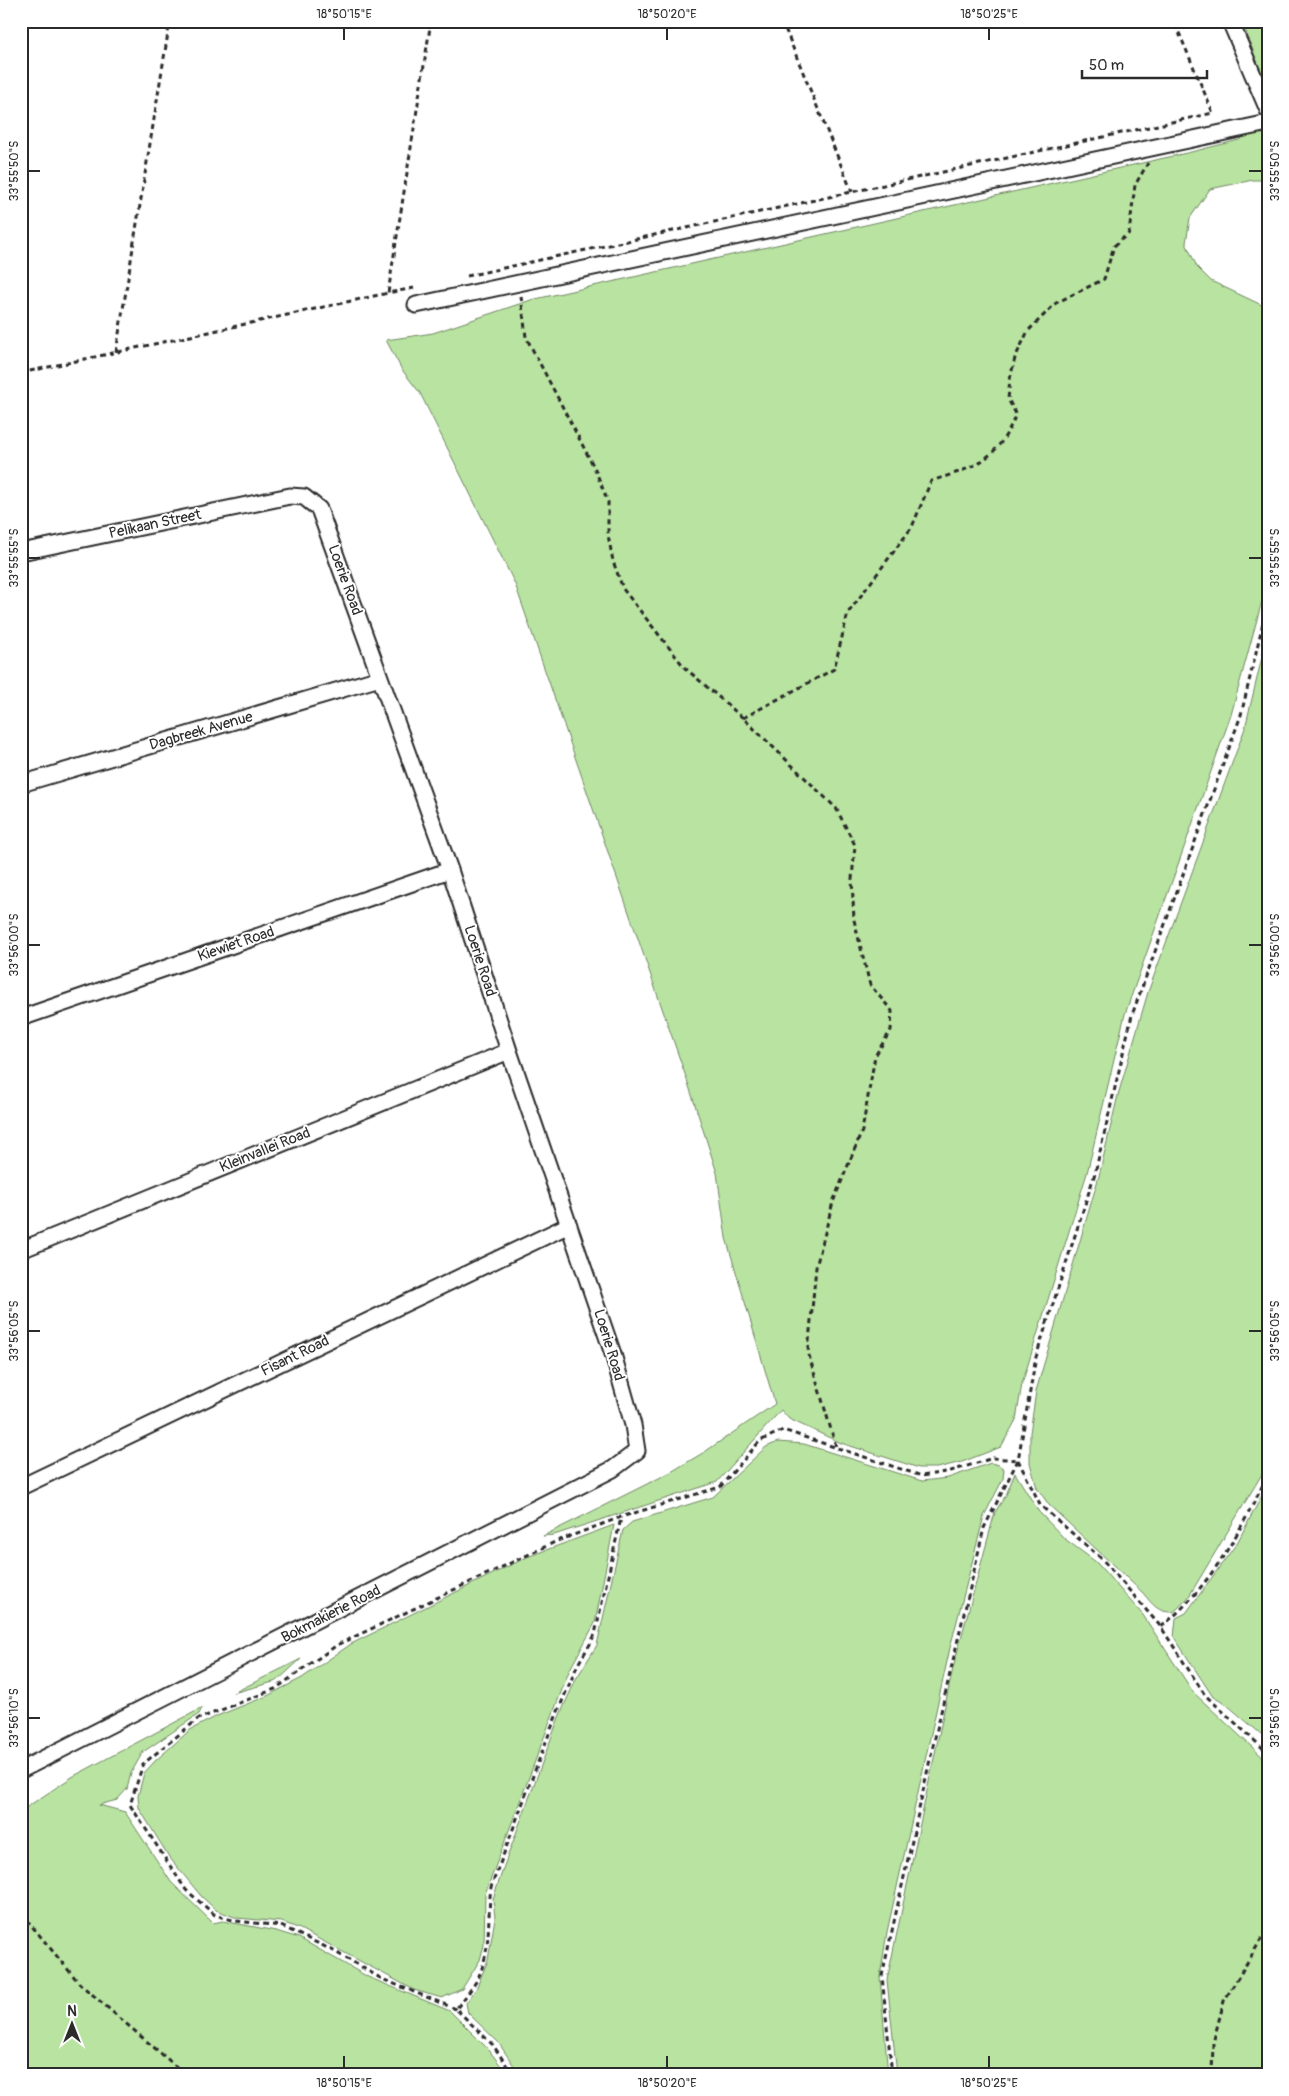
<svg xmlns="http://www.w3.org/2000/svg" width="1289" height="2096" viewBox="0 0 1289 2096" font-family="Pangolin,sans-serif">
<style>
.green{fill:#b8e3a0;stroke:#728766}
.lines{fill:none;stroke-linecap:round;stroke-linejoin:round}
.street-casing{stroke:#2b2b2b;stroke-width:19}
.path{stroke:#2b2b2b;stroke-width:3;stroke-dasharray:5 4;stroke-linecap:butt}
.street{stroke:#fff;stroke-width:15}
.ticks{fill:none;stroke:#2b2b2b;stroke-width:2}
.labels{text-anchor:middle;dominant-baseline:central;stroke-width:4;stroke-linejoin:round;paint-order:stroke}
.street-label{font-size:15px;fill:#2b2b2b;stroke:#fff}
.neatline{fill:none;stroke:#2b2b2b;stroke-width:2}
.ticks-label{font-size:12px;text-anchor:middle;fill:#2b2b2b}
</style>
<rect width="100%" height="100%" fill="#fff"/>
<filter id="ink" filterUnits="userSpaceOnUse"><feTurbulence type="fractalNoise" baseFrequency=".02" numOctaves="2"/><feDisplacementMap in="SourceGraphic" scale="10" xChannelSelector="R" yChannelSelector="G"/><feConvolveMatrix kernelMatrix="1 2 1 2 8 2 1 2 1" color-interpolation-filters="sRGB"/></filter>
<g filter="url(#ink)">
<path class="green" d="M1242,21H1268V89L1266,86Z
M1251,132L1268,135V180H1253L1210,189L1190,218L1186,243L1197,267L1211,281L1268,308V579L1231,715L1125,1014L1087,1173L1022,1384L1016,1420L1001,1447L962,1462L937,1468H919L841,1443L789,1419L781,1410L717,1482L554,1535L543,1536L671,1472L706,1451L775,1404L726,1238L717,1173L687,1080L515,584L420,393L402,370L386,340L433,333L531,300L1191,152L1239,140Z
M1268,632V1464L1188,1598L1174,1612C1158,1613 1153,1605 1143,1593L1049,1505L1037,1488L1030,1463V1433L1036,1391L1099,1176L1118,1095L1148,992L1245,728Z
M778,1442L804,1444L922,1481L948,1478L991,1463L999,1465L1004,1469L1003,1479L984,1516L950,1648L887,1932L880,1977L888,2075H520L498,2042L468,2013L466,2003L476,1989L488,1960L495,1918L493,1899L504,1866L559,1717L576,1679L597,1645L623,1530L632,1522L713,1497L766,1447Z
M1015,1473L1039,1512L1065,1539L1096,1562L1143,1615L1193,1692L1268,1762V2075H897L887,1980L953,1668L995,1512L1006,1495Z
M1268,1484V1740L1227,1705L1213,1697L1174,1637L1176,1618L1186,1613L1237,1543Z
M614,1525L595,1623L569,1671L485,1894L484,1945L480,1960L462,1989L442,1998L414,1990L300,1929L282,1922L237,1918L216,1910L201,1896L169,1857L139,1808L138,1796L144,1773L155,1761L190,1730L217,1716L267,1696L302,1678L351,1644L527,1557Z
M301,1659L277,1681L233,1693Z
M202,1708L199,1714L143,1752L131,1773L127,1789L117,1800L99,1805L125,1812L171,1882L213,1923L223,1921L276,1931L299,1938L368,1977L450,2011L488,2049L508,2075H21V1811L72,1777Z"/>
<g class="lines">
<defs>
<path id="street" d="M1230,21L1268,110
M416,305L1268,123
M21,552L290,496L304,497L319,509L450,870L509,1051L613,1354L633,1425L637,1451L613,1469L21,1770
M21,784L380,678
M21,1018L450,870
M21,1250L509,1051
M21,1487L569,1225"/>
</defs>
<use href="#street" class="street-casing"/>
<path class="path" d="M782,21L852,192
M467,276L1213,113L1174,21
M414,288L388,293L431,21
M521,296L526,337L595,469L608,502V535L613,561L623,589L685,668L743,718L836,808L855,845L852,879L854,920L870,985L892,1011L891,1030L875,1056L862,1131L833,1202L816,1267L808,1352L837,1450
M116,352L170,21
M21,373L388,293
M743,718L834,669L848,613L912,527L931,481C976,467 997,461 1016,414L1008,399L1010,379L1015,358L1028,331L1056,303L1104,279L1114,246L1129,233L1135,185L1148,163
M1018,1460L1041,1506L1102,1559L1161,1627L1205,1695L1268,1753
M1161,1627C1209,1589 1242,1529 1268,1474
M21,1913L80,1984L186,2075
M456,2009L382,1979L332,1950L281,1926L236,1921L215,1915L186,1890L130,1805L143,1764L198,1719L275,1689L337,1645L555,1542L621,1517L720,1487L760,1441L783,1430L922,1476L951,1471L993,1458L1018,1460
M513,2075L493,2045L456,2009C463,2000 471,1990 477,1980C492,1951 487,1918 491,1887C519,1815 544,1742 575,1671C580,1658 590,1647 595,1634L621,1518
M892,2075L882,1976L933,1746L984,1528L1018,1460L1036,1357L1095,1173L1132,1015L1241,715L1268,602
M1212,2075L1213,2043L1224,2001L1268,1928"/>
<use href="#street" class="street"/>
</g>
</g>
<path class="ticks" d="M344,28V40M667,28V40M989,28V40M28,171H40M1249,171H1262M28,558H40M1249,558H1262M28,945H40M1249,945H1262M28,1331H40M1249,1331H1262M28,1718H40M1249,1718H1262M344,2056V2068M667,2056V2068M989,2056V2068"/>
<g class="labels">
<g class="street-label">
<text transform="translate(155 524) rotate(-12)">Pelikaan Street</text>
<text transform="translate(345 580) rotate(70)">Loerie Road</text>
<text transform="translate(201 731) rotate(-16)">Dagbreek Avenue</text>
<text transform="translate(236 944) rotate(-19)">Kiewiet Road</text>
<text transform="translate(480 961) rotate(72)">Loerie Road</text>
<text transform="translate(265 1150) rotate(-22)">Kleinvallei Road</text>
<text transform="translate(609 1345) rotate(73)">Loerie Road</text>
<text transform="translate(295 1356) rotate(-26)">Fisant Road</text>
<text transform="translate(331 1614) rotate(-27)">Bokmakierie Road</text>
</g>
</g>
<rect width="1289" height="2096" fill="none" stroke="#fff" stroke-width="55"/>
<g transform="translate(72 2024)" stroke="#ffffff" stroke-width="4" paint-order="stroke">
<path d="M0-4L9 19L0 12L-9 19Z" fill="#2b2b2b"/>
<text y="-8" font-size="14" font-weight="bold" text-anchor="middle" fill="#2b2b2b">N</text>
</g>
<path d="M1082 70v8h125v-8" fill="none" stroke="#2b2b2b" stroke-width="2.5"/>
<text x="1089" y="70" font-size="15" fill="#2b2b2b" stroke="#ffffff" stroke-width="4" paint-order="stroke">50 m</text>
<rect x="28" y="28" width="1234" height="2040" class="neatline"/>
<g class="ticks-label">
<text x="344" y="18">18°50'15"E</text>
<text x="667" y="18">18°50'20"E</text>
<text x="989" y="18">18°50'25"E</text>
<text transform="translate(14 171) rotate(-90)" y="4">33°55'50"S</text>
<text transform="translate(1275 171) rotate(-90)" y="4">33°55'50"S</text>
<text transform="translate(14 558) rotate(-90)" y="4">33°55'55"S</text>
<text transform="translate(1275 558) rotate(-90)" y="4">33°55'55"S</text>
<text transform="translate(14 945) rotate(-90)" y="4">33°56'00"S</text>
<text transform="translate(1275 945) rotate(-90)" y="4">33°56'00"S</text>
<text transform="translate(14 1331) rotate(-90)" y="4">33°56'05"S</text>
<text transform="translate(1275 1331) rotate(-90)" y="4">33°56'05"S</text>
<text transform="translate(14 1718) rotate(-90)" y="4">33°56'10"S</text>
<text transform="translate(1275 1718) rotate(-90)" y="4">33°56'10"S</text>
<text x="344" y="2087">18°50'15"E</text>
<text x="667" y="2087">18°50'20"E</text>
<text x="989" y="2087">18°50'25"E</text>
</g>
</svg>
